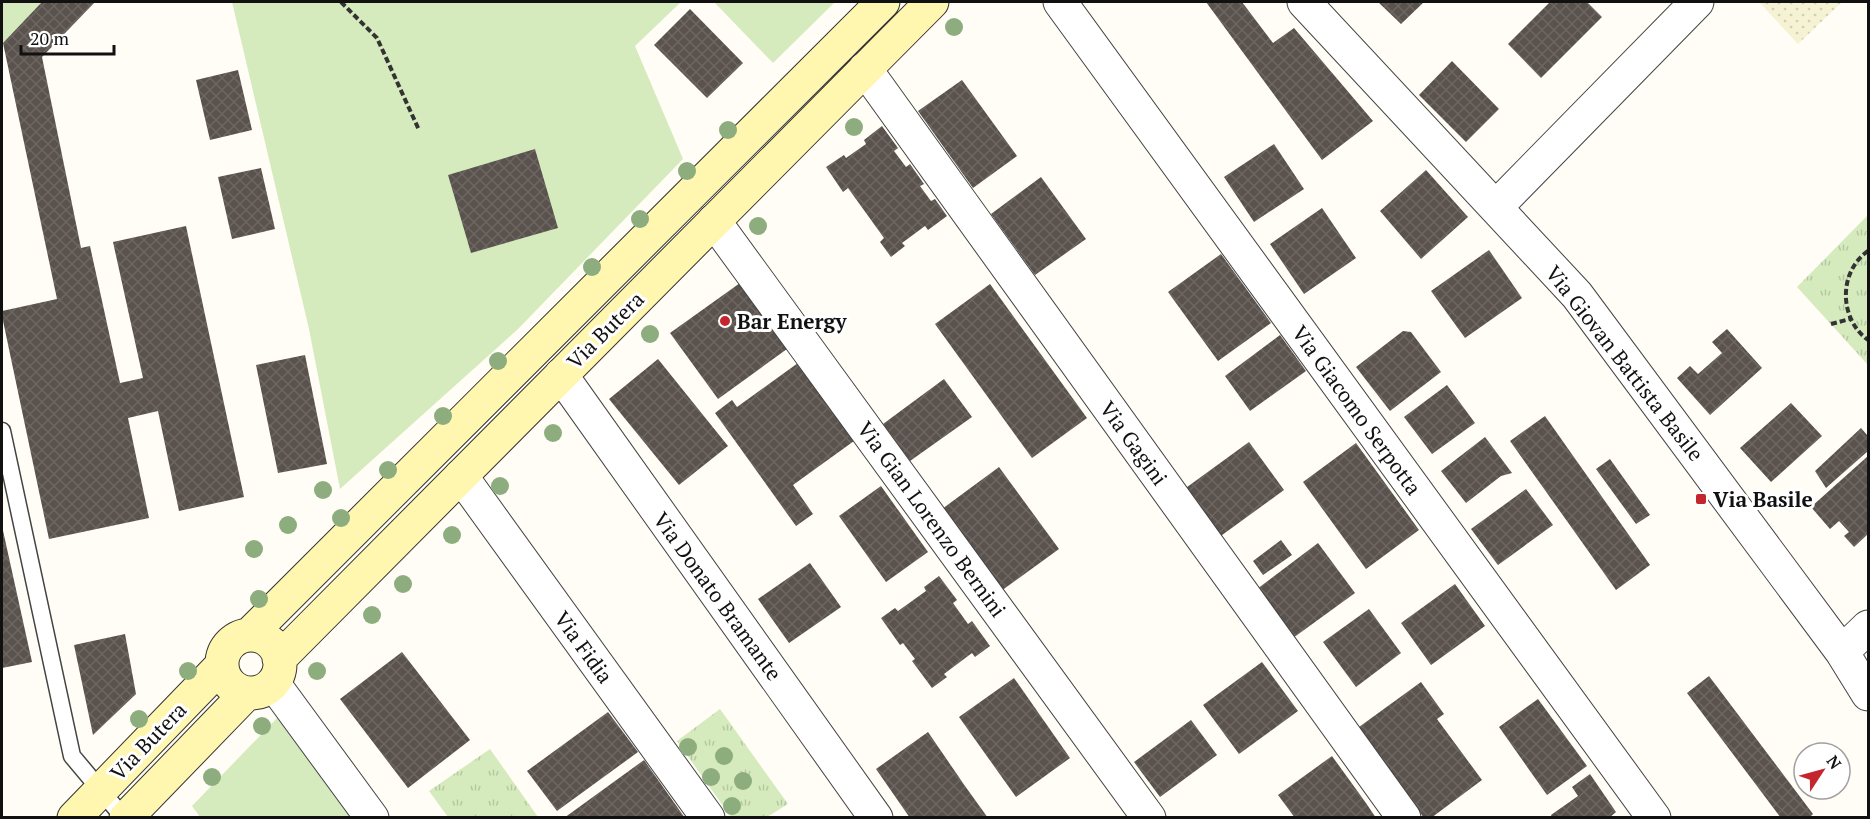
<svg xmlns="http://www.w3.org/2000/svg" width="1870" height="819" viewBox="0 0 1870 819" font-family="'PT Serif',serif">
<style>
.farmland{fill:url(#farmland-dots)}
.grass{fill:#d5ebbd}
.park{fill:url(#park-tufts)}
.building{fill:url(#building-cross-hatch)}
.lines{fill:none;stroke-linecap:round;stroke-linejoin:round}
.lane-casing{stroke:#444;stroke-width:19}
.street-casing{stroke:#444;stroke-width:35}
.secondary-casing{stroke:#333;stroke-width:35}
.path{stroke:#333;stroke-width:4;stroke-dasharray:6 3;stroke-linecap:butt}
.lane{stroke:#fff;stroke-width:16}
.street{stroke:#fff;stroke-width:33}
.secondary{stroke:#fff6b0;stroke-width:33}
.tree{fill:#8dad7f}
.poi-dot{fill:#c4262e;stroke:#fff;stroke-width:2}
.labels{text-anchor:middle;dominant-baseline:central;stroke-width:6;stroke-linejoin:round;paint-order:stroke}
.poi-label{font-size:21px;font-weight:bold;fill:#111;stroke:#fff;text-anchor:start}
.street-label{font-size:21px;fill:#111;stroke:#fff}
</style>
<defs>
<pattern id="farmland-dots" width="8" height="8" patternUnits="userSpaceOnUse" patternTransform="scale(1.5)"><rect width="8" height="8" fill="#f6f3d4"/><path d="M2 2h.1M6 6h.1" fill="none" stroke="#d2cfb5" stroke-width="1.8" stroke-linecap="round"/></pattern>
<pattern id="park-tufts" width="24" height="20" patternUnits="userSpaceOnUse" patternTransform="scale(1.5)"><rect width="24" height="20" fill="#d5ebbd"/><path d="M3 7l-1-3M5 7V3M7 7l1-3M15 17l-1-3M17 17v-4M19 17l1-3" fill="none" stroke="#b6c8a1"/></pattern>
<pattern id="building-cross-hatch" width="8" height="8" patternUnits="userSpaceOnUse" patternTransform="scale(1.5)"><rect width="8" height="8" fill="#5a524d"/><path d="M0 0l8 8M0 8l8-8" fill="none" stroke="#6d6662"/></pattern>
</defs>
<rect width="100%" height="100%" fill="#fffdf5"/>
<path class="farmland" d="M1759,2H1842L1798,44Z"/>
<path class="grass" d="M2,2H43L2,44Z
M232,2H681L635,46L683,159L518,329L340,489L309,329Z
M714,2H835L773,63Z
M280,715L353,817H200L192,806Z"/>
<path class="park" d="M1868,215V365L1797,287Z
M720,709L788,804L767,817H731L677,741Z
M490,749L538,817H448L429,791Z"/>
<path class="building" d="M42,2H95L42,57L81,248L90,246L120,383L143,378L113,242L186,226L244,497L179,511L158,411L128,418L149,518L49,539L2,316V311L57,299L3,43Z
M1206,2H1242L1273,43L1294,28L1373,121L1322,160Z
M1378,2H1424L1401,24Z
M1550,2H1587L1602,17L1541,78L1508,44Z
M690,9L743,63L707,98L654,45Z
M1452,61L1499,109L1466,142L1419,95Z
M238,70L252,130L210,140L196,80Z
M962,80L1017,156L973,188L918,111Z
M882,126L898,148L894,151L906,167L910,164L924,184L920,186L931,201L935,199L947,216L928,230L925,226L902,243L905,246L891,257L880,242L884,238L848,188L843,192L826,167L844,155L846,158L866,144L864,140Z
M1274,144L1304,189L1254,222L1224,177Z
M535,149L558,228L471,253L448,175Z
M261,168L275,229L232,239L218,177Z
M1426,170L1468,217L1421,259L1380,211Z
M1041,177L1086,239L1035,275L991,214Z
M1322,208L1356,258L1304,294L1270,244Z
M1489,250L1522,298L1465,338L1431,291Z
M1221,254L1271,323L1218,361L1168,292Z
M740,283L787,349L718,399L670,333Z
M990,284L1087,418L1032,458L935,324Z
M1727,329L1762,368L1710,415L1677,378L1690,366L1698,374L1722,353L1712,342Z
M1403,331L1411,332L1441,372L1390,411L1356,367Z
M1280,335L1306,371L1250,411L1225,376Z
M305,355L327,464L278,473L256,365Z
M658,359L728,446L679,485L609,399Z
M798,363L854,441L793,485L813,514L796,526L715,413L732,400L737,407Z
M944,379L972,417L910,461L883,424Z
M1447,385L1475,423L1432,454L1404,417Z
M1791,403L1822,436L1771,482L1740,448Z
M1545,416L1650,565L1616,590L1510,441Z
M1861,428L1868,436V451L1826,488L1815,471Z
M1485,437L1512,473L1501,476L1466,503L1441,471Z
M1249,442L1284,490L1218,538L1183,490Z
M1356,443L1419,530L1366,569L1303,482Z
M1868,456V534L1854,547L1844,536L1849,532L1839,521L1830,529L1811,507Z
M1610,459L1650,515L1636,524L1596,469Z
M999,467L1059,549L1001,591L942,509Z
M881,486L928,552L886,582L839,516Z
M1526,489L1553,525L1498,565L1471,529Z
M2,526L32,662L2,668Z
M1281,540L1292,555L1263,575L1253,561Z
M1318,543L1355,593L1293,638L1257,589Z
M810,563L841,607L789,643L758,599Z
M939,576L957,600L953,603L968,624L972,621L990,646L975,657L972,653L944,674L947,677L932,688L912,661L915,659L903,643L900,645L881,618L895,608L898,611L926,591L924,587Z
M1455,584L1485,626L1431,665L1401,623Z
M1369,609L1401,653L1356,687L1323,642Z
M125,634L136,694L93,735L74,645Z
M402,652L470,740L408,788L340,699Z
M1262,662L1298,711L1239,754L1203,705Z
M1709,676L1813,814L1809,818H1781L1687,693Z
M1014,678L1070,758L1016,797L959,717Z
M1421,682L1444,714L1437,719L1482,780L1431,818H1424L1359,727Z
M1538,699L1587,766L1547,795L1499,727Z
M608,712L638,752L557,811L527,771Z
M1191,720L1217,755L1160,797L1134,762Z
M928,732L965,786L988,818H910L876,769Z
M1332,756L1366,803L1376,818H1295L1278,795Z
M644,760L685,818H564Z
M1590,774L1616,812L1609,818H1552L1551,815L1578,796L1572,787Z"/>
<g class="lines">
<defs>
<path id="lane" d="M2,431L72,756L124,818"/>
<path id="street" d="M1060,2L1654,818
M1304,2L1577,295L1842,652L1868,694
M865,69L1404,818
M1496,207L1697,2
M714,221L1149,818
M561,375L876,818
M461,476L708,818
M1842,652L1868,627
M273,683L372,818"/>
<path id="secondary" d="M222 664a29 29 0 1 1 58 0a29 29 0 1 1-58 0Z
M249,635L883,2
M279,659L932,2
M74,818L222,665
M126,818L246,694"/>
</defs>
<use href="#lane" class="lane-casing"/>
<use href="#street" class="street-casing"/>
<use href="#secondary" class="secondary-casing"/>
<path class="path" d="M341,2L377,38L419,130
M1868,251C1838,272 1839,319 1868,340
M1831,324L1850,319"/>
<use href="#lane" class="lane"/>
<use href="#street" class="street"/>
<use href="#secondary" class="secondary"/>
</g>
<g class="tree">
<circle cx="954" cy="27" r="9"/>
<circle cx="854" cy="127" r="9"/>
<circle cx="728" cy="130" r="9"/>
<circle cx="687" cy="171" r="9"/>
<circle cx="640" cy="219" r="9"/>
<circle cx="758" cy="226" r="9"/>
<circle cx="592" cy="267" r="9"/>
<circle cx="650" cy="334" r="9"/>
<circle cx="498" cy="361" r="9"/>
<circle cx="443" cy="416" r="9"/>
<circle cx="553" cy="433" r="9"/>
<circle cx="388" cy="470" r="9"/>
<circle cx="500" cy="486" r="9"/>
<circle cx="323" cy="490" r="9"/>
<circle cx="341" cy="518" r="9"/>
<circle cx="288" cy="525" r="9"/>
<circle cx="452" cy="535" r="9"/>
<circle cx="254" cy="549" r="9"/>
<circle cx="403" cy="584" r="9"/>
<circle cx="259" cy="599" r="9"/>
<circle cx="372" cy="615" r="9"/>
<circle cx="188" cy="671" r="9"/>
<circle cx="317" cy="671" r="9"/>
<circle cx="139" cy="719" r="9"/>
<circle cx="262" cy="726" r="9"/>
<circle cx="688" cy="747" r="9"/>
<circle cx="724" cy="756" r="9"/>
<circle cx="212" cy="777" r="9"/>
<circle cx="711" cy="777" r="9"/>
<circle cx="743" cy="781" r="9"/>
<circle cx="732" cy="806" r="9"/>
</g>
<g class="poi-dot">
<circle cx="725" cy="321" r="6"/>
<rect x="1695" y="493" width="12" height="12" rx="3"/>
</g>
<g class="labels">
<g class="poi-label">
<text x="737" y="321">Bar Energy</text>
<text x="1713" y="499">Via Basile</text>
</g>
<g class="street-label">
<text transform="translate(605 330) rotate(-45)">Via Butera</text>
<text transform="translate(1625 363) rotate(52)">Via Giovan Battista Basile</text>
<text transform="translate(1357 410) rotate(54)">Via Giacomo Serpotta</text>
<text transform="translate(1134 443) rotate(54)">Via Gagini</text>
<text transform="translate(932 519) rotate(54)">Via Gian Lorenzo Bernini</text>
<text transform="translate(718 596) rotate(54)">Via Donato Bramante</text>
<text transform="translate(584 647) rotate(54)">Via Fidia</text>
<text transform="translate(148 741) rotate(-46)">Via Butera</text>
</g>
</g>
<rect width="1870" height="819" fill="none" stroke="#111111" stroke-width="6"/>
<g transform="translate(1822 771) rotate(54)"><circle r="28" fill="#ffffff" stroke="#a0a0a0" stroke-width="1.5"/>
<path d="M0-4.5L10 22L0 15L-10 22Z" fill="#c4262e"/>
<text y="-9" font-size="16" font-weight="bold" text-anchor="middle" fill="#111111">N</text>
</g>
<path d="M21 45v9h93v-9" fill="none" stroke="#111111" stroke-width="3"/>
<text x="30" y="45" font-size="18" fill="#111111" stroke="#ffffff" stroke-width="4.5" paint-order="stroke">20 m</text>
</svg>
